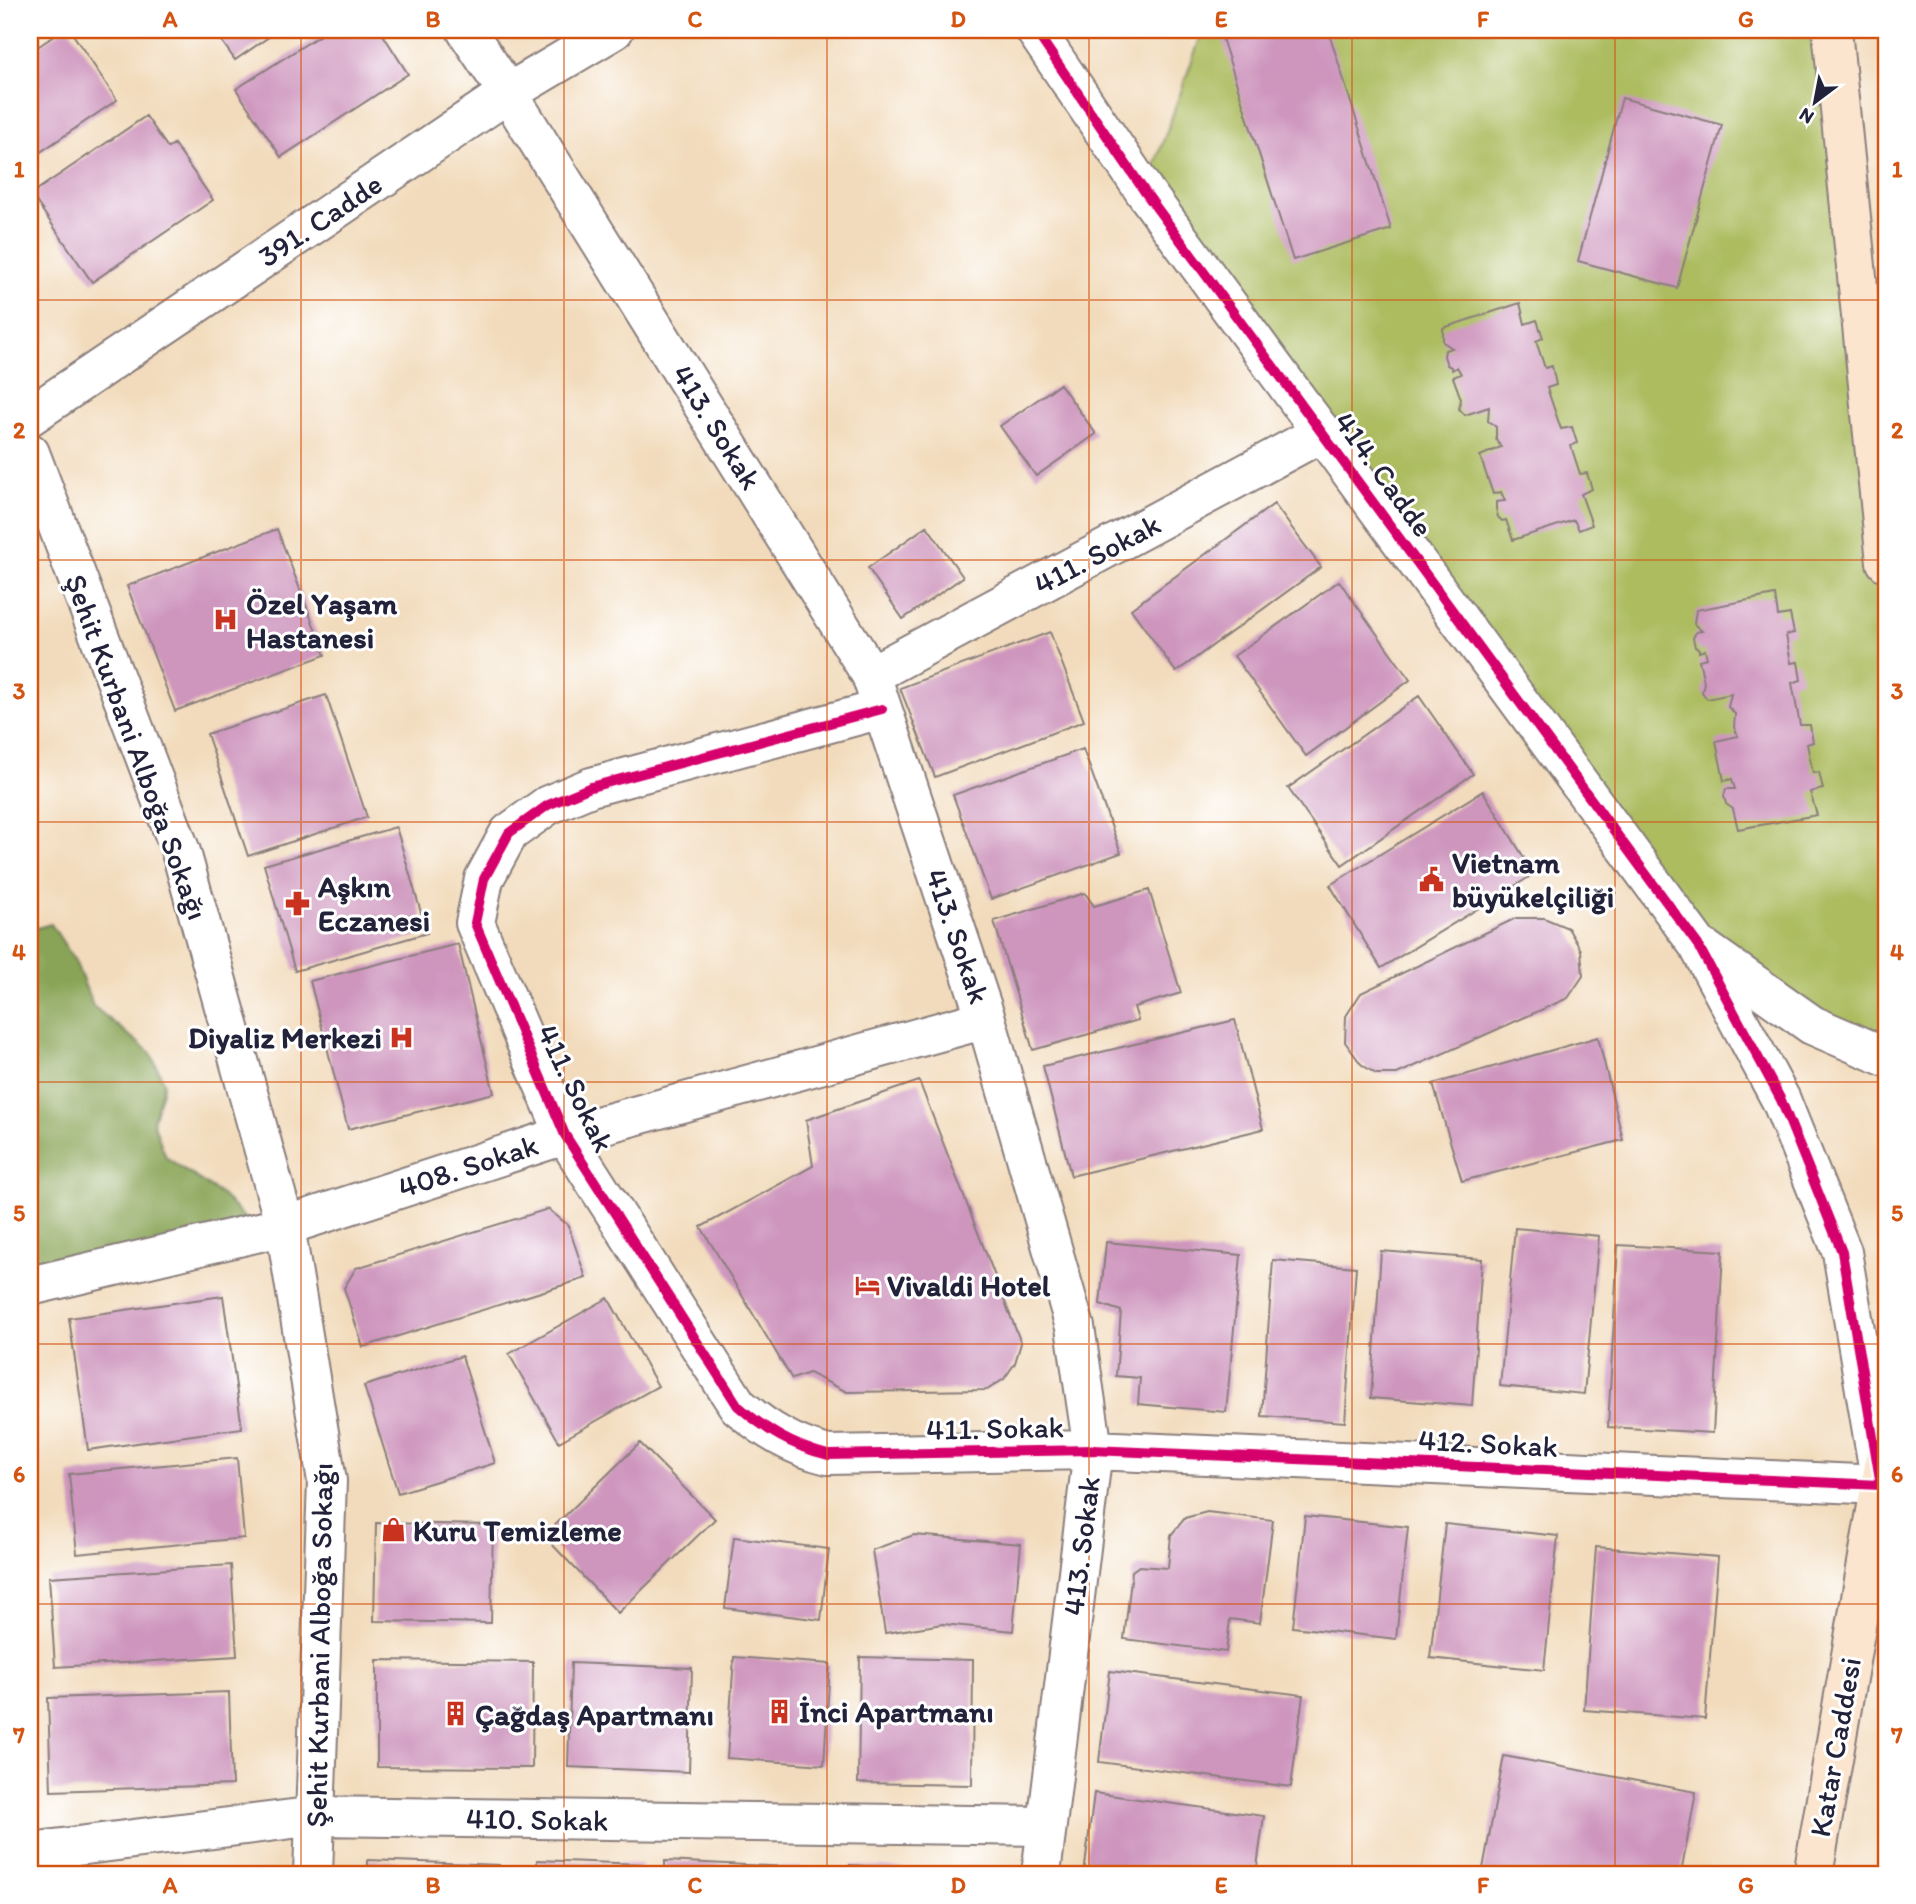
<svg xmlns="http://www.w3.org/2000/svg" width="1916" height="1904" viewBox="0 0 1916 1904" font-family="Itim,sans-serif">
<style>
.green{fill:#acbc5f;stroke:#676f4d;stroke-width:2}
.forest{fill:#89a456;stroke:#566348;stroke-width:2}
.building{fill:#ce95bd}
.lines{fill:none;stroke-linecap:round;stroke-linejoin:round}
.street-casing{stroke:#8a7e7c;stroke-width:42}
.secondary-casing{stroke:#8a7e7c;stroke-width:42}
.street{stroke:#fff;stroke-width:38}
.secondary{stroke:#fbe5cf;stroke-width:38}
.cycleway-casing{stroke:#fff;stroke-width:15}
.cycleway{stroke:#d6006c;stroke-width:10}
.grid{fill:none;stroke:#d45411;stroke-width:2;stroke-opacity:0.55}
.labels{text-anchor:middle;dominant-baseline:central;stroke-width:6;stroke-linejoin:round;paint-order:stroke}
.street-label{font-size:30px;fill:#22223b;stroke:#fff}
.poi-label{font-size:30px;font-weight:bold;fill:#22223b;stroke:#fff;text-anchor:start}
.neatline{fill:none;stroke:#d45411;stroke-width:2.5}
.grid-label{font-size:23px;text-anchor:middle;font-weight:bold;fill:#d45411}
</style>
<rect width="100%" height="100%" fill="#fff"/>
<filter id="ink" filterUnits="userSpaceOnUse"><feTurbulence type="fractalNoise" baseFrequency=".0143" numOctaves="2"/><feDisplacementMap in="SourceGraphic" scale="14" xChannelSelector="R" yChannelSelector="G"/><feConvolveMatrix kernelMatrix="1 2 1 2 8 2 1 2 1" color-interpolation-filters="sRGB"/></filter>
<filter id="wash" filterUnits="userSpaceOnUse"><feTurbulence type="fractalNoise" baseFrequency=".00686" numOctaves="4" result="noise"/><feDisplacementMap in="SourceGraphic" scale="28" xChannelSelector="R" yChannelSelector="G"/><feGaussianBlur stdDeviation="1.57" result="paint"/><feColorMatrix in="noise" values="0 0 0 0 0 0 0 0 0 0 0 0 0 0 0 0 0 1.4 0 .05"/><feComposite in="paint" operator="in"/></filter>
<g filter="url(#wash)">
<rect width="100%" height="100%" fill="#f2dbbc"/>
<path class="green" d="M1203,30H1832L1886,562V1057L1698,945L1145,192Z"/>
<path class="forest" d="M51,924L75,961L93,1006L151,1053L164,1083L153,1122L166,1157L223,1196L258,1232L30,1286V930Z"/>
<g id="blocks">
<path class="building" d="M63,30H70L117,100L30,159V52Z
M214,30H279L235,60Z
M328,30H380L408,74L281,157L236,89Z
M1238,30H1328L1391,229L1293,260L1221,35Z
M1622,98L1722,125L1677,288L1578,261Z
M146,116L168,148L174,144L213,200L92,282L31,194Z
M1520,303L1525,324L1537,320L1543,338L1536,341L1545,368L1552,366L1556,385L1547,388L1561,429L1572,427L1577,443L1571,446L1580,474L1587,473L1592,489L1581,494L1592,525L1579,530L1574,520L1513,540L1506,520L1502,521L1498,517L1496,509V502L1505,501L1501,492L1493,494L1480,456L1501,447L1496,440V427L1488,421L1489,407L1465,415L1459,409L1461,399L1453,377L1461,374L1457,367L1452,370L1451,367L1447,365L1444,356L1445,350L1452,348L1443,342V328Z
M1060,384L1096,434L1036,476L1000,426Z
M1274,504L1321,567L1176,672L1131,609Z
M927,526L963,577L903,619L868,568Z
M277,529L325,655L175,711L127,586Z
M1339,581L1410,680L1306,756L1234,656Z
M1775,595L1778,616L1790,614L1794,633L1786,635L1791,663L1798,662L1801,680L1792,683L1800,725H1810L1813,742L1807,744L1813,773L1819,772L1823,789L1810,792L1817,815L1738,829L1733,809L1726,804L1724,796L1726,789H1735L1732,779L1724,781L1716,741L1738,736L1734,727L1735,714L1728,707L1731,694L1707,699L1702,692L1704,682L1699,660L1707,658L1705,650L1699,652V649L1695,647L1693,638L1696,632L1702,631L1694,624L1696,610Z
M1050,632L1084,721L935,777L900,688Z
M326,695L367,817L248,856L207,734Z
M1419,696L1473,774L1342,865L1288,788Z
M1083,749L1121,853L991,899L953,795Z
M1483,791L1534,874L1381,968L1330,885Z
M396,827L427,933L295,971L264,865Z
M1149,890L1181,993L1134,1007L1138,1020L1033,1050L994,921L1085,893L1094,906Z
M1516,918H1544L1568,928L1581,950L1583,976L1568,998L1397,1074H1376L1361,1064L1345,1042L1346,1016L1361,993Z
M458,944L494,1093L348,1129L310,981Z
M1235,1020L1263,1129L1071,1176L1043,1066Z
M1598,1037L1623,1140L1462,1181L1433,1084Z
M919,1081L1021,1343L1015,1363L1004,1379L987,1390L847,1392L809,1373L792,1379L701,1227L813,1166L806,1120Z
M548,1209L568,1225L586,1278L363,1347L344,1288L356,1268Z
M1515,1228L1599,1236L1584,1394L1500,1386Z
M1106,1242L1241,1255L1226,1412L1138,1404L1140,1378L1116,1376L1121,1311L1100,1304Z
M1618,1245L1723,1251L1713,1433L1608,1427Z
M1381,1251L1482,1259L1472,1406L1371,1398Z
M1273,1260L1356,1267L1345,1422L1262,1416Z
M223,1296L242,1428L88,1450L69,1318Z
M608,1298L658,1386L559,1442L509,1354Z
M462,1356L495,1463L398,1493L364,1386Z
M640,1443L715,1519L618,1613L544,1536Z
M237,1458L244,1538L77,1554L69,1474Z
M1207,1512L1273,1520L1260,1623L1230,1619L1226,1652L1124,1639L1132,1571L1139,1566L1168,1568L1171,1535L1185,1518Z
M1305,1516L1408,1527L1396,1639L1293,1627Z
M376,1523L493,1525L491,1623L374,1621Z
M1445,1524L1558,1536L1544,1670L1430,1658Z
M914,1535L1021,1544L1013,1631L943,1624L885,1633L872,1550Z
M734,1537L829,1549L821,1620L725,1608Z
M1596,1547L1718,1557L1705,1719L1584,1710Z
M231,1565L237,1656L55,1667L49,1577Z
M734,1657L830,1664L824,1765L727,1758Z
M860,1657L973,1660L972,1785L858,1783Z
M377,1660L533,1662L532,1768L377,1767Z
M571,1663L692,1668L689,1772L568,1767Z
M1110,1671L1303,1695L1291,1787L1099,1762Z
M229,1692L232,1785L51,1791L48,1698Z
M1504,1756L1696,1792L1681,1874H1482Z
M1094,1793L1264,1816L1256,1874H1084Z
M368,1860L499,1865L498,1874H368Z
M537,1860L641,1864L640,1874H537Z
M665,1861L809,1868V1874H665Z
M850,1865L948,1872V1874H849Z"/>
</g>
</g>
<g filter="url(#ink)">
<use href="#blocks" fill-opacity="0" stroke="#8a7e7c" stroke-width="2"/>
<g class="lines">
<defs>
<path id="street" d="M466,30L508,93L871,675L986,1019L1075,1327L1093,1450L1041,1874
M30,416L508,93L614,30
M30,453L181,852L285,1226L327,1481L313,1874
M871,675L1323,432
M882,709L591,787L548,805L509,833L484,879L475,923L565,1135L738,1406C766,1430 792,1446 828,1455L1093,1450L1881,1485L1842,1252L1781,1100L1698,945L1145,192L1035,30
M1706,950L1812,1025L1886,1057
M30,1286L285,1226L565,1135L986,1019
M30,1852L316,1816L1046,1826"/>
<path id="secondary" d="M1832,30L1886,562
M1813,1874L1886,1454"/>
</defs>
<use href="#street" class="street-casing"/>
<use href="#secondary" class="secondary-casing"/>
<use href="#street" class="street"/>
<use href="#secondary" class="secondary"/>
<defs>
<path id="cycleway" d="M882,709L591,787L548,805L509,833L484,879L475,923L565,1135L738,1406C766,1430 792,1446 828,1455L1093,1450L1881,1485L1842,1252L1781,1100L1698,945L1145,192L1035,30"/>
</defs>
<use href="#cycleway" class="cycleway-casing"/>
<use href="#cycleway" class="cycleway"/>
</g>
</g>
<path class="grid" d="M301,30V1874M564,30V1874M827,30V1874M1089,30V1874M1352,30V1874M1615,30V1874M30,300H1886M30,560H1886M30,822H1886M30,1082H1886M30,1344H1886M30,1604H1886"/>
<defs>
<symbol id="hospital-bare" viewBox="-9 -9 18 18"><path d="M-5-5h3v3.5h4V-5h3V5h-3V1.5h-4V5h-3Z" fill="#c8321e" stroke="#fff" stroke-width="2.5" paint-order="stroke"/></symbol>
<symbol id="civic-bare" viewBox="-9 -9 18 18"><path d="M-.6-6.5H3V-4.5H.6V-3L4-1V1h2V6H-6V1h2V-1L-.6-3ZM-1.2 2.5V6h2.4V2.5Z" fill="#c8321e" stroke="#fff" stroke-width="2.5" paint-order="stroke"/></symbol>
<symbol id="pharmacy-bare" viewBox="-9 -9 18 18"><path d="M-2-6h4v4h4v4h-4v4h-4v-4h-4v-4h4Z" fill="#c8321e" stroke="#fff" stroke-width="2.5" paint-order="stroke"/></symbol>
<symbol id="hotel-bare" viewBox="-9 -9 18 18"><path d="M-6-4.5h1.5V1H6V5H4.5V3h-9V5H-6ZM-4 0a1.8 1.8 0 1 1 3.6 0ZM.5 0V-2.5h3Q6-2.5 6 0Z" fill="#c8321e" stroke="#fff" stroke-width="2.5" paint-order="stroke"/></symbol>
<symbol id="shop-bare" viewBox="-9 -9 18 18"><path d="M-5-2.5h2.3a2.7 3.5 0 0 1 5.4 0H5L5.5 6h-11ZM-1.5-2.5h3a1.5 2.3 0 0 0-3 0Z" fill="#c8321e" stroke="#fff" stroke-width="2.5" paint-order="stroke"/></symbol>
<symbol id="building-bare" viewBox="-9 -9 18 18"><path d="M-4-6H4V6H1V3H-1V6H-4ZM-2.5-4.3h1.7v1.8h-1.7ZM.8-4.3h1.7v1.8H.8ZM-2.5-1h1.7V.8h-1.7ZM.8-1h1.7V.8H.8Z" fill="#c8321e" stroke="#fff" stroke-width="2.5" paint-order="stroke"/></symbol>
</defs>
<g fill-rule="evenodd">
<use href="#hospital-bare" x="208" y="602" width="35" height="35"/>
<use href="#civic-bare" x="1414" y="862" width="35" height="35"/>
<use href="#pharmacy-bare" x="280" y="886" width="35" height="35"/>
<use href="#hospital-bare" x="384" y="1020" width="35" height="35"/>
<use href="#hotel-bare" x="850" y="1268" width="35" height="35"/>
<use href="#shop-bare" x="376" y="1512" width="35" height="35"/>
<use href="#building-bare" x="762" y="1694" width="35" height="35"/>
<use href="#building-bare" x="438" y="1696" width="35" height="35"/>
</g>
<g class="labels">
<g class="street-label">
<text transform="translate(320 220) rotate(-34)">391. Cadde</text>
<text transform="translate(717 427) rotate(58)">413. Sokak</text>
<text transform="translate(1384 474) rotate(54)">414. Cadde</text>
<text transform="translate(1097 554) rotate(-28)">411. Sokak</text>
<text transform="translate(137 747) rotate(70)">Şehit Kurbani Alboğa Sokağı</text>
<text transform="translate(958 936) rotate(71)">413. Sokak</text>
<text transform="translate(576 1088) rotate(64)">411. Sokak</text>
<text transform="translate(468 1166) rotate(-18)">408. Sokak</text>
<text transform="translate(995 1428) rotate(-1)">411. Sokak</text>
<text transform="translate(1488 1443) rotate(3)">412. Sokak</text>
<text transform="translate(1081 1546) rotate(-83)">413. Sokak</text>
<text transform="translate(319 1645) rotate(-89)">Şehit Kurbani Alboğa Sokağı</text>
<text transform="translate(1835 1747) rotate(-80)">Katar Caddesi</text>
<text transform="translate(537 1819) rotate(1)">410. Sokak</text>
</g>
<g class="poi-label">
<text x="246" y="603">Özel Yaşam<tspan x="246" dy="34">Hastanesi</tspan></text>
<text x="1452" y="862">Vietnam<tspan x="1452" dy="34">büyükelçiliği</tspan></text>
<text x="318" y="886">Aşkın<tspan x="318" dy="34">Eczanesi</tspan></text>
<text x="382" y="1037" text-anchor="end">Diyaliz Merkezi</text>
<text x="887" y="1285">Vivaldi Hotel</text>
<text x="413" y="1530">Kuru Temizleme</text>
<text x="799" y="1711">İnci Apartmanı</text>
<text x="475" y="1714">Çağdaş Apartmanı</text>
</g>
</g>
<rect width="1916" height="1904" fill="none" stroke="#fff" stroke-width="77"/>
<g transform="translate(1815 102) rotate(212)" stroke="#ffffff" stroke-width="5" paint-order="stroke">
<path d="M0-5L12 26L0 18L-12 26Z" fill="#22223b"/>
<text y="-10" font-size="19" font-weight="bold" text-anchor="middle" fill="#22223b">N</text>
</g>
<rect x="38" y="38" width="1840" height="1828" class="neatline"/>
<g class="grid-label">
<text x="170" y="27">A</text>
<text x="433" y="27">B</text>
<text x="695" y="27">C</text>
<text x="958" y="27">D</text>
<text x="1221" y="27">E</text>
<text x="1483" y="27">F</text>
<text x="1746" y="27">G</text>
<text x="19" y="177">1</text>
<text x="1897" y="177">1</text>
<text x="19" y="438">2</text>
<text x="1897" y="438">2</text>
<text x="19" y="699">3</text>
<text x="1897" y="699">3</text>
<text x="19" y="960">4</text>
<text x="1897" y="960">4</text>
<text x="19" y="1221">5</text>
<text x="1897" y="1221">5</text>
<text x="19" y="1482">6</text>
<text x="1897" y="1482">6</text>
<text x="19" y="1743">7</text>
<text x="1897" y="1743">7</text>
<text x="170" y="1893">A</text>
<text x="433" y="1893">B</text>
<text x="695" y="1893">C</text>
<text x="958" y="1893">D</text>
<text x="1221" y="1893">E</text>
<text x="1483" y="1893">F</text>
<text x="1746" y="1893">G</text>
</g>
</svg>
